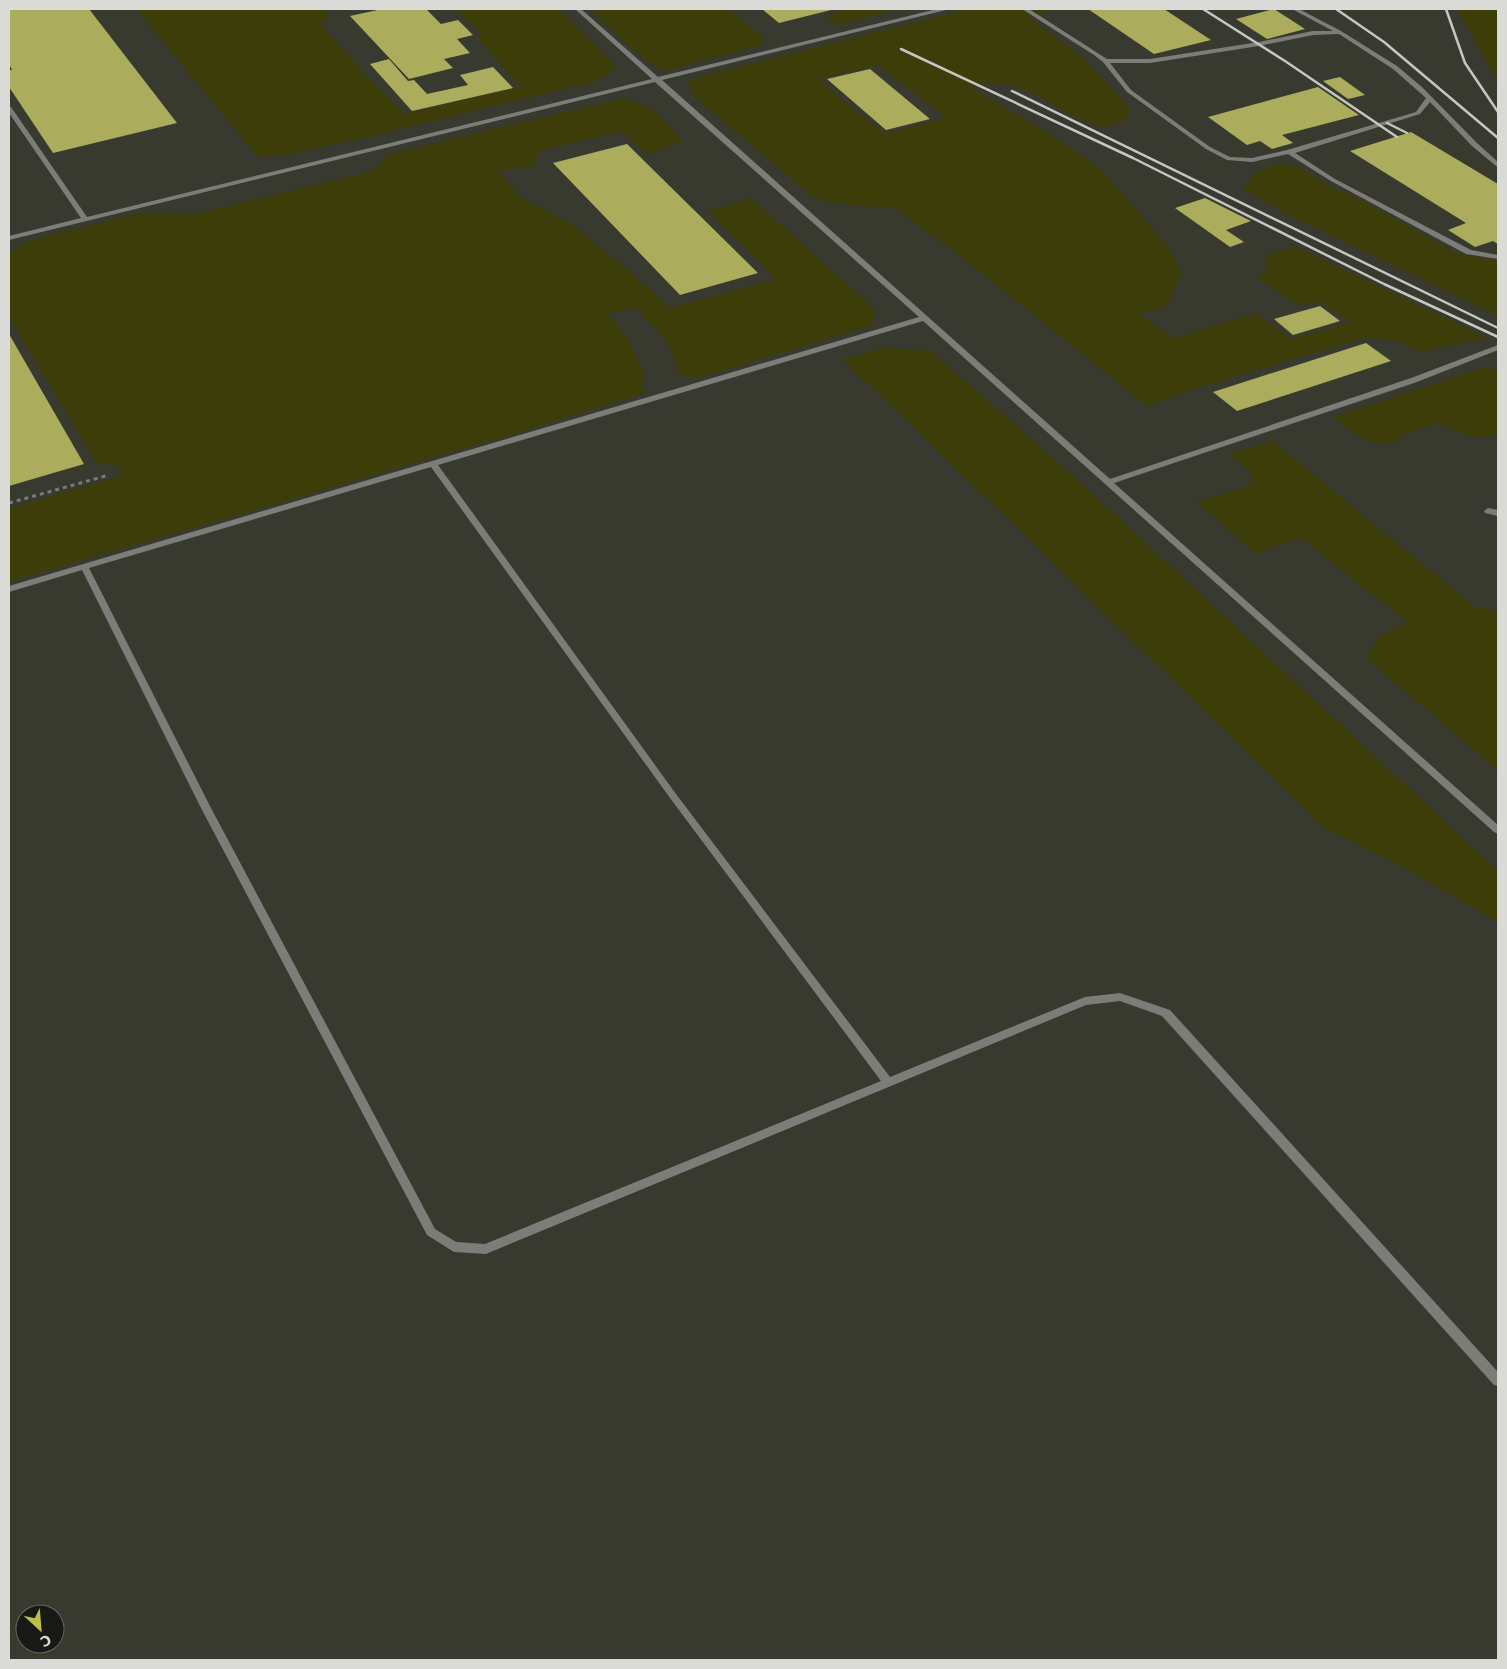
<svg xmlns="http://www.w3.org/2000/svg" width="1507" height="1669" viewBox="0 0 1507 1669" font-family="'DejaVu Sans',sans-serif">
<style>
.built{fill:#393a2f;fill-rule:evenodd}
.green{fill:#3d3d0a;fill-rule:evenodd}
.building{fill:#abac5c}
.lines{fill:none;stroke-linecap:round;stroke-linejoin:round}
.path{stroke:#7a7a77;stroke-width:3;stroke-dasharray:4 4;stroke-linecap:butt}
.lane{fill:#7c7d78;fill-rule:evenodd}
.rail{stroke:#c6c6c3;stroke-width:2.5}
</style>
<rect width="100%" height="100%" fill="#30302c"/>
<path class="built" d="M9,9H1498V1660H9ZM25,1614H55V1644H25Z"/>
<path class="green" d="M136,9H322L330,14L321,25L367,76L405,114L521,87L480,41V32L454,9H558L615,65L610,73L597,81L360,139L286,155L258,157Z
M589,9H729L764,38L762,45L665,71L648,63Z
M847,9H899L837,25L826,15Z
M967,9H1058L1028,17L1083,57L1129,107L1127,120C1119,122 1105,128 1097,126C1058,114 1015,69 972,88L1050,134L1100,168L1168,246L1182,273L1167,306L1139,314L1173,338L1256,313L1291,339L1352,322L1320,302L1296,305L1258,278L1267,268L1266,254L1296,247L1488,338L1419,352L1400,341L1367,337L1185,392L1148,407L960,256L895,208L859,206L815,199L695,97L687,80ZM877,65L887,72L946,118L883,134L819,79Z
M1457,9H1498V82Z
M624,98L653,109L683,141L647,155L622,131L538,151L534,167L499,170L519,196L569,222L625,267L671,308L776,279L707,211L751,198L875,309L873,325L699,378L679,375L669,344L637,308L608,314L625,334L642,368L645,393L520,432L9,582V508L121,476L116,465L97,464L9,317V253L30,240L136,214L199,213L373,171L389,154Z
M1279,163L1300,167L1336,190L1348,193L1457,253L1498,261V316L1285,213L1243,189L1255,172Z
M887,347L931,351L1080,482L1498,871V922L1397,864L1323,827L897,411L842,360Z
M1485,367L1498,371V435L1471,437L1436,423L1401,435L1392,445L1364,440L1333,417Z
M1273,441L1475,607L1498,611V771L1365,657L1381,635L1408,623L1300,537L1256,554L1196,502L1246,487L1254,477L1229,453Z"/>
<path class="building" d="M9,9H89L177,123L53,153L9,87V70H12L9,64Z
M382,9H426L441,24L458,20L473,35L457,39L470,53L444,59L453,68L409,79L350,16Z
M762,9H835L779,23Z
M1088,9H1164L1211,40L1154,54Z
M1274,9L1305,29L1267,39L1236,19Z
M389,59L408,81L414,80L427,94L468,85L460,75L493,67L513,88L412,111L370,64Z
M870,69L930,119L886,130L827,79Z
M1340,77L1365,95L1348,99L1323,81Z
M1318,87L1359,115L1282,135L1293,143L1272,149L1260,141L1247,145L1208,117Z
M1411,132L1498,184V244L1493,241L1475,247L1448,230L1466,223L1350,151Z
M627,144L758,273L680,295L553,163Z
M1205,198L1251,221L1226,230L1244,242L1230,247L1175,208Z
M1320,306L1340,321L1293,335L1274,319Z
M9,334L84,464L9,486Z
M1366,343L1391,361L1237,411L1213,392Z"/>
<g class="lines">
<path class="path" d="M9,503L109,475"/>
<path class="lane" d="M575,9H581L658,77L937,9H947L946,10L662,80L1110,479L1411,378L1498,345V350L1417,382L1114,483L1498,825V834L1494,832L923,321L438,465L676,794L890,1077L1085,997L1120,993L1170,1010L1498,1372V1386L1494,1385L1162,1016L1120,1001L1086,1005L486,1254L454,1252L427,1235L201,808L82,570L9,592V586L919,317L655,82L9,240V236L81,218L9,113V106L11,107L87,217L652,79ZM431,467L670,798L881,1081L485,1244L456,1242L435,1229L211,808L89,568Z
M1022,9H1029L1107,59H1150L1259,42L1313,31H1333L1292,9H1299L1341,31L1397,66L1422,87L1477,143L1498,162V167L1496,166L1472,146L1430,102L1420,114L1295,153L1335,179L1471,250L1498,255V259L1466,254L1331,181L1288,154L1252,162L1227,160L1206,149L1127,92L1103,62L1094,55ZM1339,34L1393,69L1426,98L1416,112L1287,150L1252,158L1230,157L1210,147L1131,90L1110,63H1150L1259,46L1313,35Z
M1488,508L1498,510V516L1485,513L1484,511Z"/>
<path class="rail" d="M1203,9L1285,61L1397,137
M1336,9L1384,42L1498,138
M1446,9L1465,63L1498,112
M901,49L1133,158L1384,284L1498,337
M1012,91L1498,328
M1387,123L1407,133"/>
</g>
<rect width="1507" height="1669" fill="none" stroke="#dadad7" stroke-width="20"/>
<g transform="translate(40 1629) rotate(154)"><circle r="24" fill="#181816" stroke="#666663"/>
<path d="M0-4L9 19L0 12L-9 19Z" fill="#bebf42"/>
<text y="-8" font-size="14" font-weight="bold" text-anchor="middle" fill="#dadad7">С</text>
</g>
</svg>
